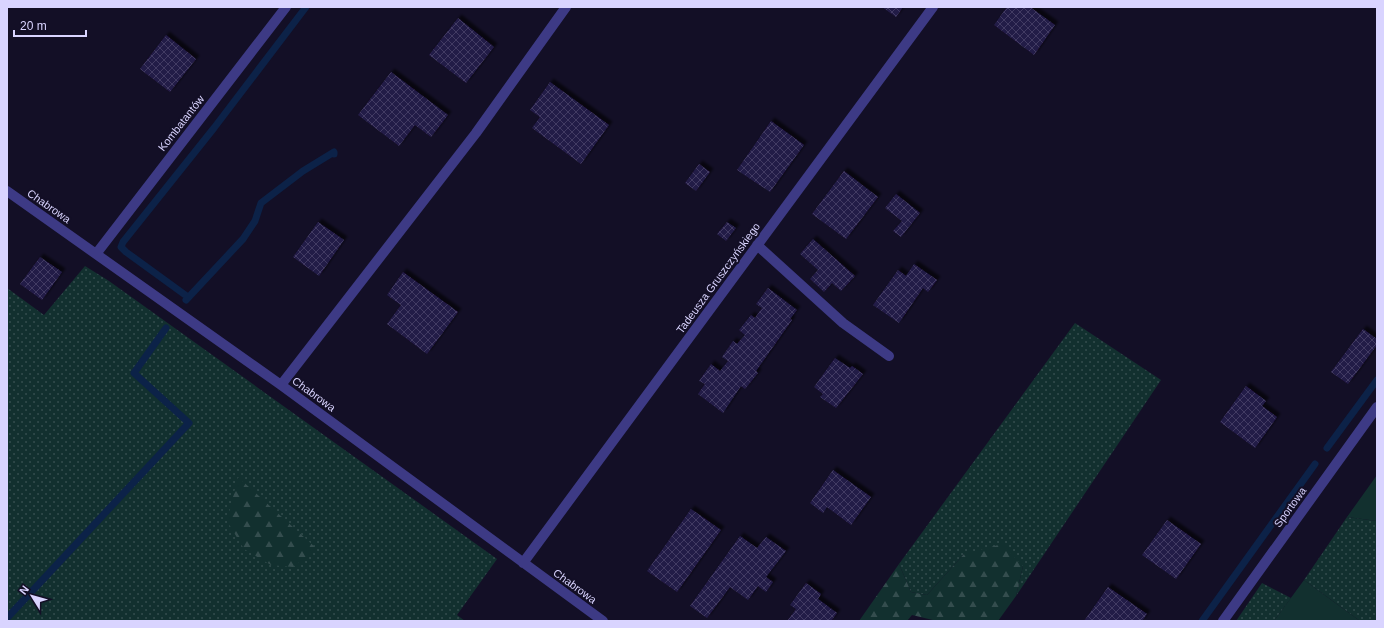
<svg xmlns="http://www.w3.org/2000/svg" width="1384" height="628" viewBox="0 0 1384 628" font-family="Helvetica,sans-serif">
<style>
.grass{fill:url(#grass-dots)}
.forest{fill:url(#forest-firs)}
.pitch{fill:#12302f}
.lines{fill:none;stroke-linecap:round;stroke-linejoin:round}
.stream{stroke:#0c2248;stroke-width:7}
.building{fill:url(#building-cross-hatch);filter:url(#shadow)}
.minor{stroke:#3d3a85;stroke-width:10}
.labels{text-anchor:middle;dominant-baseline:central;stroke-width:4;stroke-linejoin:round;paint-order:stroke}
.street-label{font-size:11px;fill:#d9d4ff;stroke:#130f26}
</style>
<defs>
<pattern id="grass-dots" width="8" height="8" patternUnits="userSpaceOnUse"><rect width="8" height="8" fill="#12302f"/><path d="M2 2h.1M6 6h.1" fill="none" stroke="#344d4e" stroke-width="1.8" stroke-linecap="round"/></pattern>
<pattern id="forest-firs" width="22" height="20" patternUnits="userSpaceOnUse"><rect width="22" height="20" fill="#12302f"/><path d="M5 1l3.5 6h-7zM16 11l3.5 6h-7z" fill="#344d4e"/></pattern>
<pattern id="building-cross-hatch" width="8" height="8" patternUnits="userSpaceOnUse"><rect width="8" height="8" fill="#241b47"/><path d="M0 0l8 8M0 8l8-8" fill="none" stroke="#433b63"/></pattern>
<filter id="shadow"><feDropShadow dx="3.5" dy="-3.5" stdDeviation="1" flood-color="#0009"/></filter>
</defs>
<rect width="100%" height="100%" fill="#130f26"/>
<path class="grass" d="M85,266L109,281L497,559L457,615L465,621H7V288L44,315Z
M1075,323L1161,380L1016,596L1023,566L964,554L927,595L911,592L899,564Z
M1347,517L1377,521V621H1360L1304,580Z
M1262,583L1291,598L1274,621H1236Z"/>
<path class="forest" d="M238,477L317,549L293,567L271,565L244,549L227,521Z
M1002,544L1023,566L1016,596L998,621H937L912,615L907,621H859L899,564L911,592L927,595L964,554Z"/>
<path class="pitch" d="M1377,475V521L1347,517Z
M1304,580L1360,621H1274Z"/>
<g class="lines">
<path class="stream" d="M188,297L126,252L121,247L123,242L214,128L306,7
M186,300L243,239L255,221L261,203L303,171L334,152V154
M1327,448L1377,380
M7,618L189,423L134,373L166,328
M1202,621L1315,464"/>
</g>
<path class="building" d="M882,7H903L896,17Z
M1007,7H1030L1055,25L1034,55L994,25Z
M458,18L494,47L466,83L429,55Z
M166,35L196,59L170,92L140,69Z
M391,72L448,115L431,137L415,125L399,146L358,115Z
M550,82L609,125L581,164L532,128L540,117L530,110Z
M771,121L804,145L770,192L737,170Z
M699,164L710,172L696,191L685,183Z
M844,171L878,197L846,239L812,214Z
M896,194L920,213L901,237L893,231L902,221L885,208Z
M318,222L344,240L319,276L293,257Z
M727,222L736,228L726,241L717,234Z
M813,239L855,276L841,291L832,283L824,292L810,279L818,270L800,254Z
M40,257L62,272L42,300L20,284Z
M914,264L937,280L928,292L923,288L899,323L873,305L898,270L906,276Z
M403,272L458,312L427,354L387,324L401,305L387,295Z
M768,288L797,310L790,319L792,320L756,371L758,373L745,389L741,386L723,413L698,394L705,384L699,381L711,364L720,371L728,361L722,357L733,341L737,344L745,335L739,330L751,315L755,318L762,308L756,304Z
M1363,329L1377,339V345L1348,384L1331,372Z
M835,358L850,368L852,366L863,374L836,408L820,397L823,394L814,387Z
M1246,386L1266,401L1262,406L1277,417L1255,448L1220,422Z
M833,470L871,497L851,525L827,507L823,513L810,503Z
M691,509L721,530L677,592L647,571Z
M1167,520L1201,544L1176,579L1142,555Z
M740,536L757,548L766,537L786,551L766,577L773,582L766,592L758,586L748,600L730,587L707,618L690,606Z
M806,583L821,594L818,599L837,613L831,621H787L796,609L790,605Z
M1108,587L1147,614L1142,621H1084Z"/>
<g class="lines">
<path class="minor" d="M7,191L281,385L603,621
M757,245L843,323L889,356
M96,254L286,7
M281,385L476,133L566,7
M523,563L933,7
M1223,621L1377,407"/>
</g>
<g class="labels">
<g class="street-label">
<text transform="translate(181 123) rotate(-52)">Kombatantów</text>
<text transform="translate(49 206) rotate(35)">Chabrowa</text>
<text transform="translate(718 278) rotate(-54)">Tadeusza Gruszczyńskiego</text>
<text transform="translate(314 394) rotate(36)">Chabrowa</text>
<text transform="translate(1290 507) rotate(-54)">Sportowa</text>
<text transform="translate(575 586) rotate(36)">Chabrowa</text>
</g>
</g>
<rect width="1384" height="628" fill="none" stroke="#d9d4ff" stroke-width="16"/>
<g transform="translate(32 596) rotate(307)" stroke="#130f26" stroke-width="3" paint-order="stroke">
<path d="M0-3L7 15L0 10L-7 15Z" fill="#d9d4ff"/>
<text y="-6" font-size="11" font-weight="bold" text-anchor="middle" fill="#d9d4ff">N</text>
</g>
<path d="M14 30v6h72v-6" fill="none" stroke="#d9d4ff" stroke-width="2"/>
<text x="20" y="30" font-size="12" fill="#d9d4ff" stroke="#130f26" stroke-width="3" paint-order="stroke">20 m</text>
</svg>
